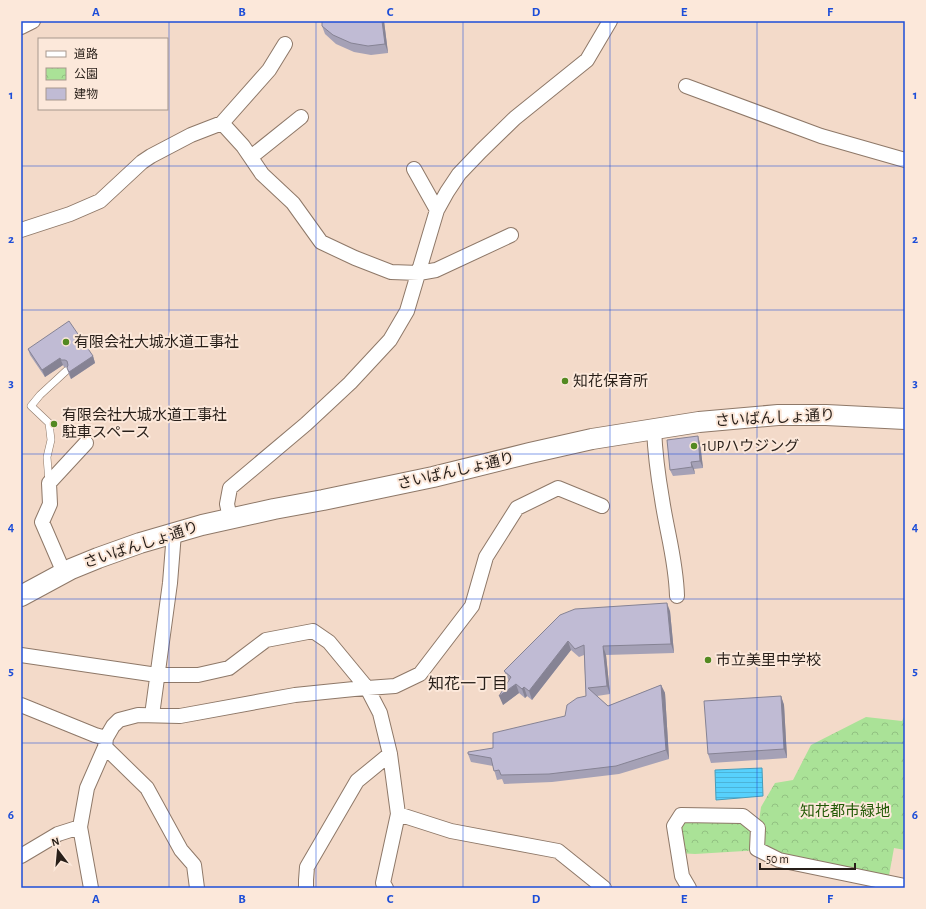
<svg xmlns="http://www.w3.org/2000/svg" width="926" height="909" viewBox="0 0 926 909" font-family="'Alegreya Sans','Noto Sans JP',sans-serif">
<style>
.park{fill:url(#park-crowns)}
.water{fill:url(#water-rules);stroke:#499cb9}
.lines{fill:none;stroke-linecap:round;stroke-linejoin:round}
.service-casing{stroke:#8e7868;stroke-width:8}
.minor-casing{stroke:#8e7868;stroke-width:16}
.secondary-casing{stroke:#8e7868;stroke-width:22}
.service{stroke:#fff;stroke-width:7}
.minor{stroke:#fff;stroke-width:14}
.secondary{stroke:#fff;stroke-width:20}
.wall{fill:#a5a1b6}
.shaded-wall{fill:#868394}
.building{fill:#c0bbd4;stroke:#868394}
.grid{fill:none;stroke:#1d4ed8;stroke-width:1;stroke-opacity:0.55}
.poi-dot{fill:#538921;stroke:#fce8da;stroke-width:1.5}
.labels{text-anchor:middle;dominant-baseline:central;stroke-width:4;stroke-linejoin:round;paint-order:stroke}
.poi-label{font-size:15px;fill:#281f19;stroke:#fce8da;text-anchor:start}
.street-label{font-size:15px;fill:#281f19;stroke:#fce8da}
.park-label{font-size:15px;fill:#225905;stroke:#fce8da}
.neighbourhood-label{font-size:16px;fill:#281f19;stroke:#fce8da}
.neatline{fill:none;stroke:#1d4ed8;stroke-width:1.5}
.grid-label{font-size:13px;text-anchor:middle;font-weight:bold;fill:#1d4ed8}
</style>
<defs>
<pattern id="park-crowns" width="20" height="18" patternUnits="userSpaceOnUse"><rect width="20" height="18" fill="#aae297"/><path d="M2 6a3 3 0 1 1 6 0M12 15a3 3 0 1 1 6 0" fill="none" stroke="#92c182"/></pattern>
<pattern id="water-rules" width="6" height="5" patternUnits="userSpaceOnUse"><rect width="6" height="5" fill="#57d1fd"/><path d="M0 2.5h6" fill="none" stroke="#4cb3d8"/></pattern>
</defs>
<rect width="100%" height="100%" fill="#f3dac9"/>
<path class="park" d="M905,715V850L894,848L888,881L761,852L758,828L761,807L775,783L793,780L811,745L866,717L902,721Z
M681,815L743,816L761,850L695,854L678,853Z"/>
<path class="water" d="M762,768L763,796L716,800L715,770Z"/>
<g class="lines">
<defs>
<path id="service" d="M49,483L47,457L51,440L49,423L31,406L40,395L66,371"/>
<path id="minor" d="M21,27L33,21
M686,86L821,136L905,160
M222,123L269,70L285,44
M251,157L301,117
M414,169L437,210
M21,230L70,214L100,201L142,162L151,156L191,135L222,123L243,146L262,174L293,203L321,242L355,258L391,272L419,273L436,270L511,235
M654,429C655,452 658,476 662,499C667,533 676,560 677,596
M230,518L227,504L230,488L306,424L350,383L390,340L407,311L437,210L447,192L459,174L481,151L515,118L587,60L610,21
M64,573L42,522L50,504L49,483L86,443
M21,655L157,675H198L229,668L266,640L313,631L329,642L367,688L380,713L390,754L398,814L451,831L558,851L604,888
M21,705L95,735L106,738
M152,715L170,583L174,533
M105,747L147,788L181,850L194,865L197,888
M21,856L58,834L80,827
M91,888L80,827L87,788L105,747L106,738L113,726L119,720L138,715L180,716L295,695L354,689L395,686L420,674L472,606L486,557L517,508L558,488L602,506
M306,888V880L307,867L357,781L390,754
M386,888L383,883L398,814
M689,888L682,876L674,826L681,815L743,816L758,828L757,849L779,860L905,886"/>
<path id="secondary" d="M21,596L71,569L98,558L140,543L202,525L274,509L323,500L433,477L530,453L592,439L699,422L778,415H826L905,419"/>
</defs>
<use href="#service" class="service-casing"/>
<use href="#minor" class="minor-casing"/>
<use href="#secondary" class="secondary-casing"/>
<use href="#service" class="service"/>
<use href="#minor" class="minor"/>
<use href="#secondary" class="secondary"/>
</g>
<path class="wall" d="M322,21H384L388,53L371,55L354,52L336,44L325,34L322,26Z
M28,349L93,356L95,363L71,379L69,375L67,368L68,367H64L63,365L45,377L30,355Z
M700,443L703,468L694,469L695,474L673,476L670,470Z
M670,611L674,653L606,655L610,694L597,696L608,706L661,685L665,693L669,759L619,774L552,782L504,784L502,779L497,780L493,766L471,762L468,754L493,748L565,716L586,696L584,655L579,657L571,650L532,700L527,696L525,698L519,693L503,705L509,681L504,671L560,615Z
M781,696L784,705L787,758L711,763L708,754Z"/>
<path class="shaded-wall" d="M382,21H384L388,53L385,44Z
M93,356L95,363L71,379L69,372Z
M60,358L63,365L45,377L42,370Z
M698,436L700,443L703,468L700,461Z
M691,462L694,469L695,474L692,467Z
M667,603L670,611L674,653L671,644Z
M568,641L571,650L532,700L529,691Z
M603,646L606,655L610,694L607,686Z
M516,684L519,693L503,705L499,696Z
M661,685L665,693L669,759L666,750Z
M524,687L527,696L525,698L522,689Z
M781,696L784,705L787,758L784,749Z"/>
<path class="building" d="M322,21H382L385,44L368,46L351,43L333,35L322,26Z
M69,321L93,356L69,372L67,368L68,365L67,361L65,360H61L60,358L42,370L28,349Z
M698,436L700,461L691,462L692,467L670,470L667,440Z
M667,603L671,644L603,646L607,686L588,688L608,706L661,685L666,750L616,766L549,774L501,775L499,770L494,771L491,758L468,754V752L493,748V733L565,716L567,705L577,698L586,696L584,645L575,649L568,641L529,691L524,687L522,689L516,684L499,696L511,677L504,671L560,615L575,609Z
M781,696L784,749L708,754L704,701Z"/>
<path class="grid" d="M169,21V888M316,21V888M463,21V888M610,21V888M757,21V888M21,166H905M21,310H905M21,454H905M21,599H905M21,743H905"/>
<g class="poi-dot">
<circle cx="66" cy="342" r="4"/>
<circle cx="565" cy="381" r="4"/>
<circle cx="54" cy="424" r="4"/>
<circle cx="694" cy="446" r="4"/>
<circle cx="708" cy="660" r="4"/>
</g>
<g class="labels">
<g class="poi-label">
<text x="74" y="342">有限会社大城水道工事社</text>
<text x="573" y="381">知花保育所</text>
<text x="62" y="415">有限会社大城水道工事社<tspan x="62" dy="17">駐車スペース</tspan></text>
<text x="702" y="446">1UPハウジング</text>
<text x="716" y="660">市立美里中学校</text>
</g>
<g class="street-label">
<text transform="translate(775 418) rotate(-3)">さいばんしょ通り</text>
<text transform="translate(456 471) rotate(-13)">さいばんしょ通り</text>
<text transform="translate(141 545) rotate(-18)">さいばんしょ通り</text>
</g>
<g class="park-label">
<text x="845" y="811">知花都市緑地</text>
</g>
<g class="neighbourhood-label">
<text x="468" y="684">知花一丁目</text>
</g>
</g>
<rect width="926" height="909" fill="none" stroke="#fce8da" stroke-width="44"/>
<rect x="38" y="38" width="130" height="72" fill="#fce8da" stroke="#a7988d"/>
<rect x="46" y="51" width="20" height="6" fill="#ffffff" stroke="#a7988d"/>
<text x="74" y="58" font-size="12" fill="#281f19">道路</text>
<rect x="46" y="68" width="20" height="12" fill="url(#park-crowns)" stroke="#a7988d"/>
<text x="74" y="78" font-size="12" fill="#281f19">公園</text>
<rect x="46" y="88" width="20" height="12" fill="#c0bbd4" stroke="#a7988d"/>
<text x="74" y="98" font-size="12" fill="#281f19">建物</text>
<g transform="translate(58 851) rotate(344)" stroke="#fce8da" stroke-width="3" paint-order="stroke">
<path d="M0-3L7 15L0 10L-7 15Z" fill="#281f19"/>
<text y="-6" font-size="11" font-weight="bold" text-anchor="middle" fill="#281f19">N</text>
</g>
<path d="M760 863v6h95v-6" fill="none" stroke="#281f19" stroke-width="2"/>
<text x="766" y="863" font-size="12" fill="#281f19" stroke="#fce8da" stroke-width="3" paint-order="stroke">50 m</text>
<rect x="22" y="22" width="882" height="865" class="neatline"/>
<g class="grid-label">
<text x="96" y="16">A</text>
<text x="242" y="16">B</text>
<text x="390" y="16">C</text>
<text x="536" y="16">D</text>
<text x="684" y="16">E</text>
<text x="830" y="16">F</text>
<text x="11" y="99">1</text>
<text x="915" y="99">1</text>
<text x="11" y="243">2</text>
<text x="915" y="243">2</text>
<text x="11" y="387">3</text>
<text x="915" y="387">3</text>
<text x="11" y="531">4</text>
<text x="915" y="531">4</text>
<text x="11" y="675">5</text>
<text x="915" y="675">5</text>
<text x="11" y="819">6</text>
<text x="915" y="819">6</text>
<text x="96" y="903">A</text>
<text x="242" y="903">B</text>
<text x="390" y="903">C</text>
<text x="536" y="903">D</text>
<text x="684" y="903">E</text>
<text x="830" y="903">F</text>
</g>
</svg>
